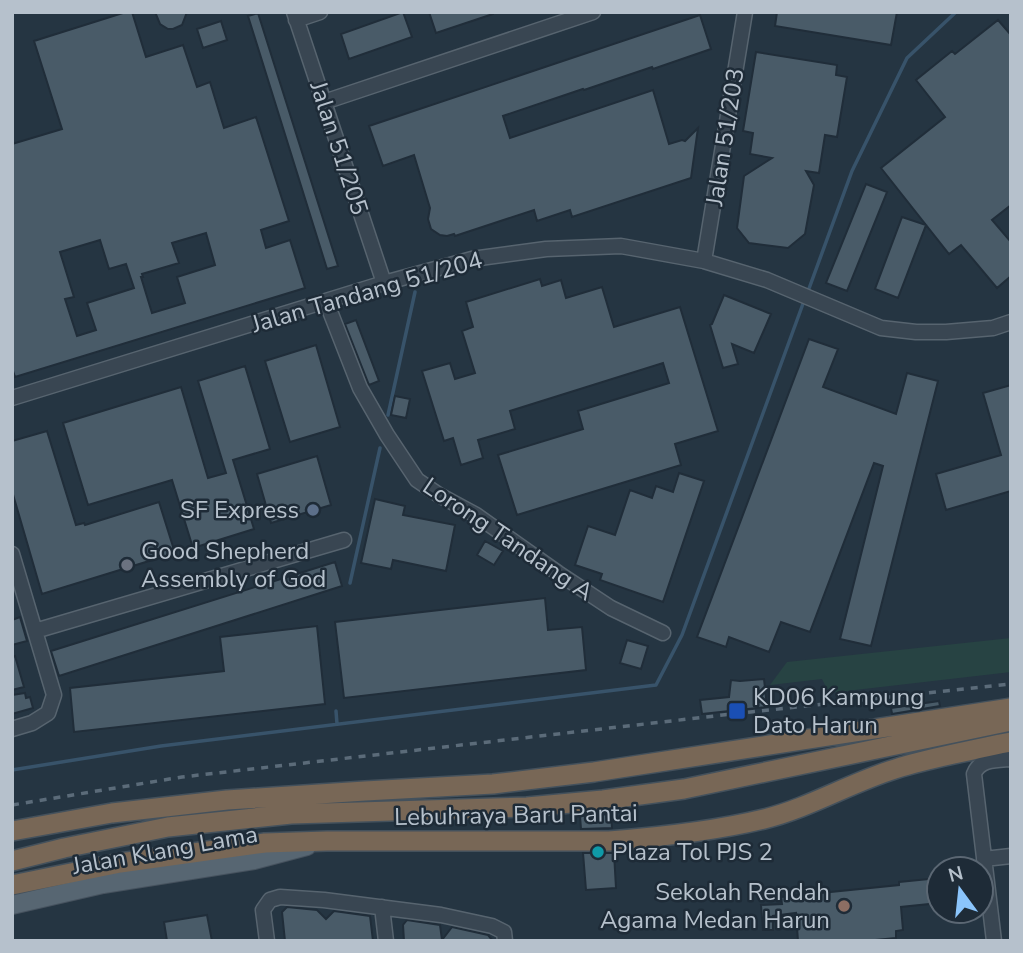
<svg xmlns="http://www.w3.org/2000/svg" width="1023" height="953" viewBox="0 0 1023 953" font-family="'Nunito Sans',sans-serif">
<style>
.green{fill:#274343}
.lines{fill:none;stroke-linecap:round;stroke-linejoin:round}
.stream{stroke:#38536a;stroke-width:3.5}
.building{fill:#495b68;stroke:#202d39;stroke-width:2;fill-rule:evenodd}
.minor-casing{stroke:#57646f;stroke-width:17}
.major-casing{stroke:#46525e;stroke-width:20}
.highway-casing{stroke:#44515c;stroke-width:22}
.minor{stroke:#394652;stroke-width:14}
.major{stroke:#576672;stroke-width:18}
.highway{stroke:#786756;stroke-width:19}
.rail{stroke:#5b6b79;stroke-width:3.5;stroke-dasharray:7 7;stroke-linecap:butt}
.service-dot{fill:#5c6f8a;stroke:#1e2b37;stroke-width:2.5}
.worship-dot{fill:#6b7280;stroke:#1e2b37;stroke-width:2.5}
.transit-dot{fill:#1a4fb4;stroke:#1e2b37;stroke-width:2.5}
.culture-dot{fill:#0f9aa8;stroke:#1e2b37;stroke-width:2.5}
.education-dot{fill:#8d6e63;stroke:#1e2b37;stroke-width:2.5}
.labels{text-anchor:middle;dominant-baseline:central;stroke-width:5;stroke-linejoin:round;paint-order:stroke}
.street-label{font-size:24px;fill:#b6c1cc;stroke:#1e2b37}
.poi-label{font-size:24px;fill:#b6c1cc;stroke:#1e2b37;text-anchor:start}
</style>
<rect width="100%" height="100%" fill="#253542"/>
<path class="green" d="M1011,638V672L829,693L822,679L770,685L787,662Z"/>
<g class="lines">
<path class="stream" d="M807,294L852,171L907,58L956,12
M388,415L415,292
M350,583L380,448
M336,711L337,724
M12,770L161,746L656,685L682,635L804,301"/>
</g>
<path class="building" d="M126,12H132L146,57L183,45L197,87L210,82L224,128L256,117L289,221L261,230L266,248L290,240L305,288L15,377L12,368V144L62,129L34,41ZM206,233L215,265L177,277L185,303L152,313L141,277H143L142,274L179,263L172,243ZM100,240L109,269L126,264L134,288L87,303L96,330L77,336L65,299L74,297L60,252Z
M155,12H187L182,25L173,29H168L160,24Z
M403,12L412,37L349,59L341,34Z
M429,12H493V14L436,33Z
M777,12H897L891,45L775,26Z
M258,13L338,266L327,269L248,16Z
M700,15L711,49L653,69L652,67L584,90L583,89L503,116L510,138L653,90L669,144L682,140L685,141L698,128L691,178L572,217L570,210L537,221L534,210L455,236L454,234L447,236L440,235L431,229L428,219L430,208L414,155L383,166L369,126Z
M998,20L1011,35V205L992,220L1011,242V276L997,288L961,245L949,254L881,168L945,117L916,80L952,51L955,54Z
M221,21L227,40L203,48L197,29Z
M756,52L837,65L836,75L847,77L837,137L825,135L819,173L806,171L814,185L805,234L788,248L749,243L737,228L744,176L772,158L750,154L753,133L743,131Z
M866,184L887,192L847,291L826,283Z
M902,217L926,225L898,298L875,289Z
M540,279L542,286L561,280L566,298L602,287L614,327L680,307L718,431L675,444L681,465L517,515L498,455L583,429L578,411L669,383L663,363L510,411L515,429L478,440L483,458L461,465L453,438L444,441L422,371L450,363L455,379L475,373L462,331L473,327L466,302Z
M724,295L771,314L754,353L732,344L738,364L723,368L710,325L712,324Z
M356,320L379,381L369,385L345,324Z
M809,339L838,349L823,387L896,414L907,373L938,381L871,646L840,639L883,466L874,463L810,632L781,622L769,652L729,637L726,647L697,637Z
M316,345L340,427L290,442L265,361Z
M245,366L270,449L233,460L254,529L193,548L172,480L88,505L63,423L181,387L208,478L226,473L198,381Z
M1011,385V491L946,510L936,474L1001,455L983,393Z
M395,396L410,399L406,418L391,415Z
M47,431L76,525L84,523L85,525L159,502L175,553L42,594L12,491V441Z
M317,456L331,505L271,523L257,474Z
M679,473L704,481L663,602L600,580L602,574L575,565L588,526L615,535L630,490L652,498L656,486L673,492Z
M375,499L405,506L403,515L455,525L446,571L393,560L391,569L361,563Z
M485,541L503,551L494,565L477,555Z
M335,562L342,586L59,676L51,651Z
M545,598L548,630L582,627L586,670L344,698L335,622Z
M20,617L27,641L12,645V620Z
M317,626L325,704L74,732L70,688L224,671L220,637Z
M627,640L648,646L641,669L620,663Z
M15,656L24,687L12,690V657Z
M764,679L767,707L702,714L700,700L729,697L731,680L740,681Z
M25,693L26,698L30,697L33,708L12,714V695Z
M939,701L940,706L892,714L891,708Z
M611,814L612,828L581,829L580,816Z
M583,853H614L616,888L586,890Z
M939,878V903L901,907L903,930L896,931V938L865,941H798L796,913L773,916V930H763L761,905L782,904L781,897L899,885V882Z
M287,907L317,910L326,919L334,911L370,916L373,941H285L282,912Z
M207,915L212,941H167L164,922Z
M407,920L440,925L442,940L452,927L488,935L493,941H404L403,925Z"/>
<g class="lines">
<defs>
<path id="minor" d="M294,12L384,283
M296,20L320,12
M324,102L593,12
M704,261L745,12
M326,301L360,388L387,435L417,480L439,495L476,515L558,573L611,608L663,633
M12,398L384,283L472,259L546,249L621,246L704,261L767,280L881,328L916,332H946L993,328L1011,322
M12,554L54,695L48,713L32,723L12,729
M35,631L344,540
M984,859L1011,856
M382,907L386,941
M267,941L263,910L270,900L280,897L324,900L441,915L492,926L504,932L505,941
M994,941L974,774C979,759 997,760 1011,759"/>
<path id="major" d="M12,905L103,884L254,860L307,846"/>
<path id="highway" d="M12,831L112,813L227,800L365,791L493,784L594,772L1011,708
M12,861L64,848L168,827L291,814L527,807L603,800L684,789L1011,721
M12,885L120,863L265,843L327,841H609C660,837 715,831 764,819C809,808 850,783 895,769C929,758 965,752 1000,744L1011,742"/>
</defs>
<use href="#minor" class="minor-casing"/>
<use href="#major" class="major-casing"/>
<use href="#highway" class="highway-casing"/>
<use href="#minor" class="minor"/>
<use href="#major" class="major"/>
<use href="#highway" class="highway"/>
<path class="rail" d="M12,805L182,777L732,714L1011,684"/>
</g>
<circle class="service-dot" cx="313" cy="510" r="7"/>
<circle class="worship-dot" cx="127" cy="565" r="7"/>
<rect class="transit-dot" x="728" y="702" width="18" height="18" rx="3.5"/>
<circle class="culture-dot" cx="598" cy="852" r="7"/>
<circle class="education-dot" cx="844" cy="906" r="7"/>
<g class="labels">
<g class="street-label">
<text transform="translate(725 137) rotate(-81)">Jalan 51/203</text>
<text transform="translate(339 148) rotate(72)">Jalan 51/205</text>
<text transform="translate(367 292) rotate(-16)">Jalan Tandang 51/204</text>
<text transform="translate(508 539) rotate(34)">Lorong Tandang A</text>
<text transform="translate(516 815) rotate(-1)">Lebuhraya Baru Pantai</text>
<text transform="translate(165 850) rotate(-10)">Jalan Klang Lama</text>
</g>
<g class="poi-label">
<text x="299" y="510" text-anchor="end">SF Express</text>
<text x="141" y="551">Good Shepherd<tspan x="141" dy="28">Assembly of God</tspan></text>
<text x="753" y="697">KD06 Kampung<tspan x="753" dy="28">Dato Harun</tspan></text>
<text x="612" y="852">Plaza Tol PJS 2</text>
<text x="830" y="892" text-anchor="end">Sekolah Rendah<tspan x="830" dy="28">Agama Medan Harun</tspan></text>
</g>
</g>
<rect width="1023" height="953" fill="none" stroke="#b6c1cc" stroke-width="28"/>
<g transform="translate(960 890) rotate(345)"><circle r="33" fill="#1e2b37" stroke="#5b6773" stroke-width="2"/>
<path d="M0-5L12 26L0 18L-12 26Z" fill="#8bc5fc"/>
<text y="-10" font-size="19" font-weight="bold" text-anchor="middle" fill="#b6c1cc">N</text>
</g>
</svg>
